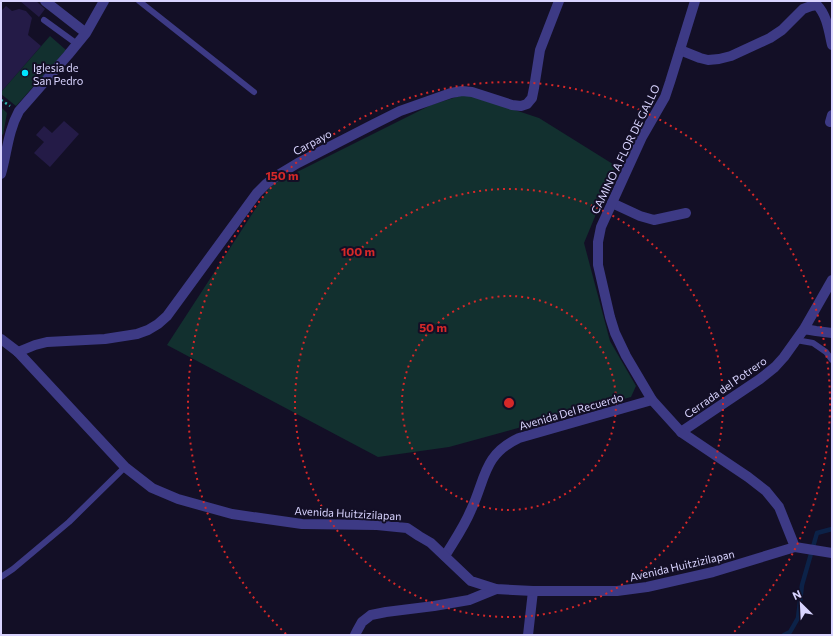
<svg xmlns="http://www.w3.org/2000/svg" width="833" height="636" viewBox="0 0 833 636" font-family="Commissioner,sans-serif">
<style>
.green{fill:#12302f}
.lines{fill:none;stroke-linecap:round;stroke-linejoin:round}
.stream{stroke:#0c2248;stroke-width:4.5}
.building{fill:#241b47}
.path{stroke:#2fb8b0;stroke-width:2.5;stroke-dasharray:2 3;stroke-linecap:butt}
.service{stroke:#3d3a85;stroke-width:6}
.minor{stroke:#3d3a85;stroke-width:10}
.tertiary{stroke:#3d3a85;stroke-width:10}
.ring{fill:none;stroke:#d62828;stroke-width:2;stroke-dasharray:2 4}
.poi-dot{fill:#00e5ff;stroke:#130f26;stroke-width:1.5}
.labels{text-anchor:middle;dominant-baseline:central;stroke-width:4;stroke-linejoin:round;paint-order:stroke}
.poi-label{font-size:11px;fill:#d9d4ff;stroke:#130f26;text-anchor:start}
.street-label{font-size:11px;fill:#d9d4ff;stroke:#130f26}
.centre{fill:#d62828;stroke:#130f26;stroke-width:2}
.ring-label{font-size:12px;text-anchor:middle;font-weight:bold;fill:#d62828;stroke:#130f26;stroke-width:4;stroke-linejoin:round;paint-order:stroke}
</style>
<rect width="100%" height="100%" fill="#130f26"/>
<path class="green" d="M50,36L66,50L16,106L1,94V92Z
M466,94L539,118L616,166L584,243L610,341L636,386L631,397L449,447L378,457L167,345L271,185L431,105Z
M1,107L7,113L3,135L1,133Z"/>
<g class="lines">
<path class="stream" d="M784,635L790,632L798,618L802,585L817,533L832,529"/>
</g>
<path class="building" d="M20,1H36L45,9L39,17Z
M6,6L12,11L19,9L26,11L32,18L31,22L28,35L41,46L1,92V24L2,23L1,22V11Z
M64,121L79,134L50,167L34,153L44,142L36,135L44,126L52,133Z"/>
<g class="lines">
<path class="path" d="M1,100L10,106"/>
<path class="service" d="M139,1L254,92
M44,20L77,44
M796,340L813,343L826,352L832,360
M1,577L13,569L69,522L125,467"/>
<path class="minor" d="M45,1L86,33
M680,50L700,58L708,60L719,59L731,56L770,38L782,30L803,9L811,6L817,5C827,15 829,32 832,45
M830,122L832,115
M1,174C7,153 8,131 19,111L68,55L86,33L104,1
M612,203L640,216L654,220L686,213
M804,329L816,331L832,333
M18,352L35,345L47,342L105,339L137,334L148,330L158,324L167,316L257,193L266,184L278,175L298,163L374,124L400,111L451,93L462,91L472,92L512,105L521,106L527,104L532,98L534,88L540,50L559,1
M681,432L760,379L775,367L784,357L804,329L832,280
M445,556C454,541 464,527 471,510C486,478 483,455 519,438L652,400
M355,635L357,631L362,622L371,615L386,612L434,606L469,600L496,589
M528,635L533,591"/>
<path class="tertiary" d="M695,1L670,82L665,97L642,137L601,227L598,242V265L610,317L615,333L626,356L652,400L681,432L748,477L766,491L779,507L795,547
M1,339L18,352L125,467L152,488L178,499L232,514L302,524L377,525L407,528L419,536L431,543L471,581L496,589L533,591H617L647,587L713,572L795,547L832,553"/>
</g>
<g class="ring">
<circle cx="509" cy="403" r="107"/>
<circle cx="509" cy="403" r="214"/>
<path d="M286 634A321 321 0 1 1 732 634"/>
</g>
<circle class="poi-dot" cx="25" cy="73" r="4"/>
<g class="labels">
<g class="poi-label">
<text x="33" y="67">Iglesia de<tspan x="33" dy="13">San Pedro</tspan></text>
</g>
<g class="street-label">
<text transform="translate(312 142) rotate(-28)">Carpayo</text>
<text transform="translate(625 149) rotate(-64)">CAMINO A FLOR DE GALLO</text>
<text transform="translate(725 387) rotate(-35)">Cerrada del Potrero</text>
<text transform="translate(571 411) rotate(-16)">Avenida Del Recuerdo</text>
<text transform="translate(348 513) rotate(3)">Avenida Huitzizilapan</text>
<text transform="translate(682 565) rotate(-13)">Avenida Huitzizilapan</text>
</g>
</g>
<circle cx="509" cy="403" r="6" class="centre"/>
<g class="ring-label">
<text x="282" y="180">150 m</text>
<text x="358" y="256">100 m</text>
<text x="433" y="332">50 m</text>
</g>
<rect width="833" height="636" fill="none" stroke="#d9d4ff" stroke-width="4"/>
<g transform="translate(801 604) rotate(336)" stroke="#130f26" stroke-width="3" paint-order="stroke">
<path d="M0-3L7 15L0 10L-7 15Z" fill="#d9d4ff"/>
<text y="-6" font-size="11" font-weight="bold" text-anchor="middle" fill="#d9d4ff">N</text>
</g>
</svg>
